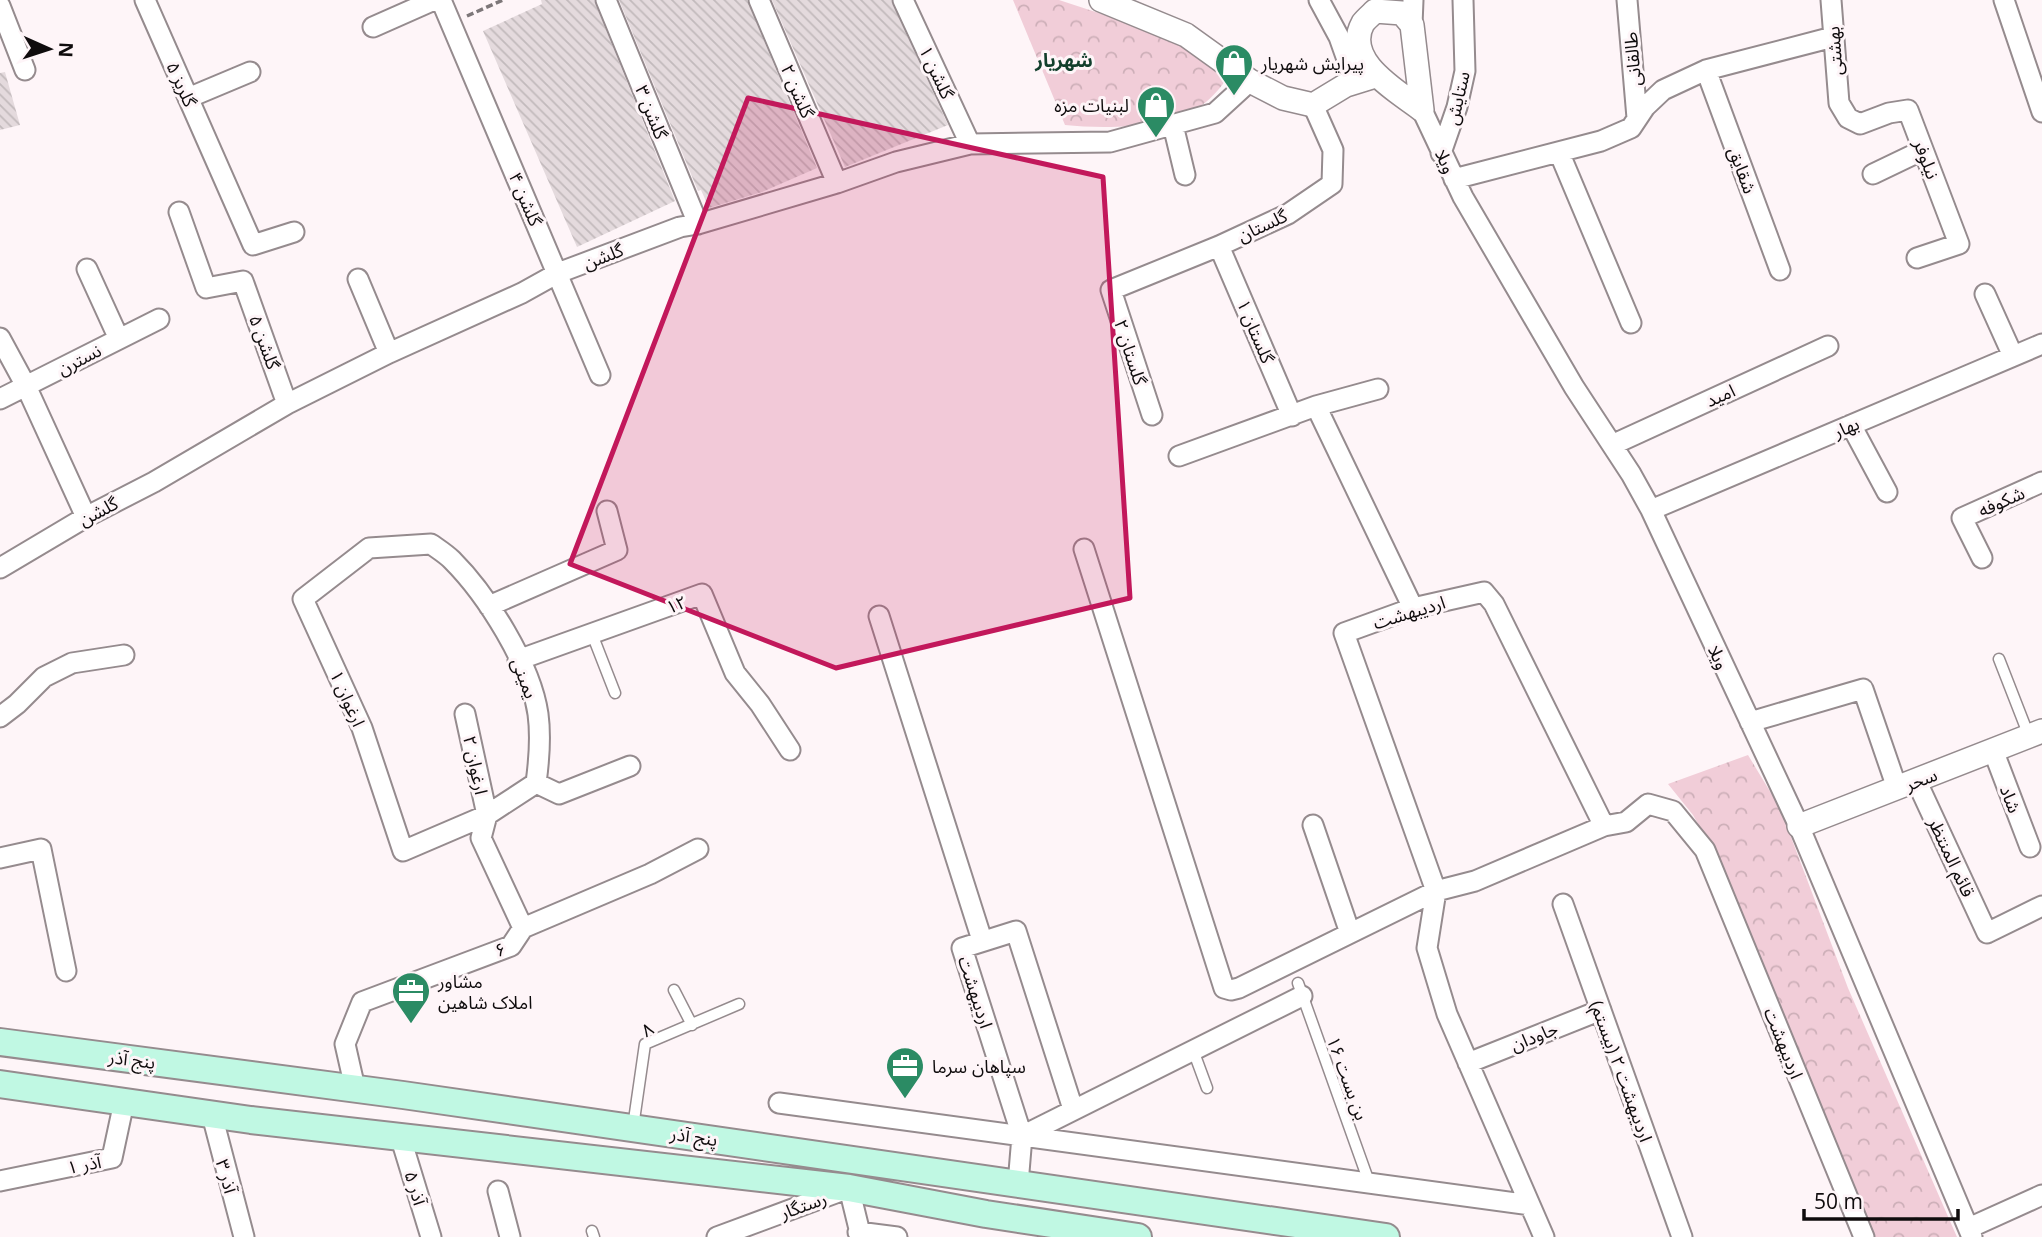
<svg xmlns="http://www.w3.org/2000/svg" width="2042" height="1237" viewBox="0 0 2042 1237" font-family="'Open Sans','Noto Sans Arabic',sans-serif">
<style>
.forest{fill:url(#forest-crowns)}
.building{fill:url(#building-back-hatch)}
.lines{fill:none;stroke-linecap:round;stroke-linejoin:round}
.service-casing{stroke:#958b8e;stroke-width:13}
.minor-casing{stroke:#958b8e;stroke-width:23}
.tertiary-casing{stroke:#958b8e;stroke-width:26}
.secondary-casing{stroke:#958b8e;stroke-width:30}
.path{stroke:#7d7779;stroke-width:3.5;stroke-dasharray:7 3.5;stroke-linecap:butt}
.service{stroke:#fff;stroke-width:10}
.minor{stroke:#fff;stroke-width:19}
.tertiary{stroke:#fff;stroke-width:23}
.secondary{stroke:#c0f8e3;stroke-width:26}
.marked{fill:#c2185b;fill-opacity:0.2;stroke:#c2185b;stroke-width:5;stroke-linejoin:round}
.labels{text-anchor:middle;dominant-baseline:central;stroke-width:6;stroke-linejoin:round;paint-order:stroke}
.street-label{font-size:18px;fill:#0f0c0d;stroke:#fef5f8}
.poi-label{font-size:18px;fill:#0f0c0d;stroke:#fef5f8;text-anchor:start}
.neighbourhood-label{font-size:19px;font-weight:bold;fill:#123f2c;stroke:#fef5f8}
</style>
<defs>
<pattern id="forest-crowns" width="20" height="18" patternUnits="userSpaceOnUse" patternTransform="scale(1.75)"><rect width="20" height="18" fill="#f1cdd8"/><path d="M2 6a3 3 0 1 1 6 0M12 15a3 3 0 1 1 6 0" fill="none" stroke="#cdafb8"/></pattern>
<pattern id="building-back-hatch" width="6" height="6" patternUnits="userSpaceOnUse" patternTransform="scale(1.75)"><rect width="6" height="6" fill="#e4dadd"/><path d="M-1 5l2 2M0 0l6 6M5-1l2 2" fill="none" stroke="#c2babc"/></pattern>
</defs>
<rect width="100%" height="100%" fill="#fef5f8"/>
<path class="forest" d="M1013,0H1059L1114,18L1173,42L1205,58L1228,77C1221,87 1213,97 1202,105C1169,129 1104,129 1065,125Z
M1748,755L1780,808L1848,988L1957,1237H1865L1715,854L1693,815L1668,784Z"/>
<path class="building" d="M541,0H594L675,201L577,247L483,31L542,4Z
M619,0H747L817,168L762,192L709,208L701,190L698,191Z
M772,0H891L948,125L845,167Z
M5,72L20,125L0,130V73Z"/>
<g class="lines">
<defs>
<path id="service" d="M592,634L615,693
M1999,659L2029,736
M1298,983L1369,1182
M674,990L692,1025
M1193,1050L1207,1088
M633,1127L645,1044L739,1004
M592,1231L594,1237"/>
<path id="minor" d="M145,0L253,245L294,232
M441,0L600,375
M606,0L698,224
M759,0L837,183
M903,0L970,144
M1319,0L1339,37L1355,82
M1627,0L1637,118
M1831,0L1839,103L1848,118L1860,124L1889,113L1908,110L1959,244L1917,258
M2004,0L2042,112
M0,6L25,70
M1412,25L1413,0
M373,27L434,0
M1706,70L1780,270
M188,98L250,72
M1422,110L1463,197L1574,387L1631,474L1651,510L1799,826L1972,1237
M1173,125L1185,175
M1559,152L1631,323
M1441,153L1457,107L1465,71L1463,0
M1873,174L1923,150
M1454,179L1601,141L1631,128L1645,107L1663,90L1706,70L1833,37
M179,212L206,288L243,281L287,404
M1219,246L1292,416
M87,269L119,339
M358,279L389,353
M1985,294L2013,356
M0,338L26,386L86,517
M0,399L159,319
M1316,406L1413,608
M1152,415L1111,290L1219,246L1288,214L1332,184L1333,150L1313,105
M1851,425L1887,492
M1612,445L1828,346
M1179,456L1316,406L1378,389
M1651,510L2042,344
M431,544C438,549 446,554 452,560C487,595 531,665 538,714C541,736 539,761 536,783L487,815L403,851L362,728L303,599L369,548Z
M1084,549L1224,988L1231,990L1239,988L1436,891L1344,633L1413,608L1484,592L1494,604L1604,826
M1982,558L1962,518L2042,482
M0,568L86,517L154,482L287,404L389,353L522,293L558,273L680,227L698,224L837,183L896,162L970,144L1110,142L1215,113L1250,81
M489,606L617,550L607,511
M879,616L982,940
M518,660L702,594L735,673L760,704L790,750
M0,717L17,704L44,677L72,663L124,655
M1750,722L1863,689L1897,788
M1993,750L2030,847
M1916,780L1987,933L2042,906
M536,783L559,794L630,766
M1313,825L1350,933
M0,858L41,849L66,971
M1563,904L1682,1237
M523,928L650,874L698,849
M1468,1063L1601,1010
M355,1088L345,1044L362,1002L511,946L523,928L481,838L487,815L465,714
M779,1103L1530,1205
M212,1115L244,1237
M1022,1136L962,948L1016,931L1073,1109
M401,1139L431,1237
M0,1181L112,1158L124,1102
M1018,1184L1022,1136L1302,996
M498,1191L510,1237
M1969,1228L2042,1195
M858,1232L897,1237
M717,1237L849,1188L861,1237
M1544,1237L1447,1014L1427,948L1436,891L1475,881L1604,826L1626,822L1648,804L1673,811L1705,850L1864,1237"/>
<path id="tertiary" d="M1101,0L1186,35L1250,81L1283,98L1313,105L1346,85L1375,76
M1375,11L1402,13L1412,25L1422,110C1399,92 1342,61 1363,23C1366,19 1372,14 1375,11Z
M1799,826L2042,731"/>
<path id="secondary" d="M0,1042L403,1095L1386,1237
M0,1084L251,1120L849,1188L986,1214L1138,1237"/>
</defs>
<use href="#service" class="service-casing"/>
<use href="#minor" class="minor-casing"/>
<use href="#tertiary" class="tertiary-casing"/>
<use href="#secondary" class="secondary-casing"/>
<path class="path" d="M467,16L503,0"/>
<use href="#service" class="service"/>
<use href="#minor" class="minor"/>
<use href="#tertiary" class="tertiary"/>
<use href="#secondary" class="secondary"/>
</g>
<path class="marked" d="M748,98L1103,177L1130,598L836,668L570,564Z"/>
<defs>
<symbol id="shop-pin" viewBox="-11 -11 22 30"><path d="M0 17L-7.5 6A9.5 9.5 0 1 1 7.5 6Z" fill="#2b8b64" stroke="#fef5f8"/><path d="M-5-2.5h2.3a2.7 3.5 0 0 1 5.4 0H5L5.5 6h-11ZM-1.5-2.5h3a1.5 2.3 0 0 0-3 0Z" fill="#fff"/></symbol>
<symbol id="office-pin" viewBox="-11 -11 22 30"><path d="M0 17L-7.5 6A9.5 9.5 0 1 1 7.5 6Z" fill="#2b8b64" stroke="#fef5f8"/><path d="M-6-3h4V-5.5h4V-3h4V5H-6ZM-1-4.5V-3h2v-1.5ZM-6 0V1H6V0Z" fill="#fff"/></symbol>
</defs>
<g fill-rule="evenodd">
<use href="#shop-pin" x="1212" y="41" width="44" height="60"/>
<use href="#shop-pin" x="1134" y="83" width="44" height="60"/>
<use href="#office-pin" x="389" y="969" width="44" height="60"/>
<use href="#office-pin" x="883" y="1044" width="44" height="60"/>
</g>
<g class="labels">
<g class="street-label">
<text transform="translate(1834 51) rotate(-94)">بهشتی</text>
<text transform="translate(1632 59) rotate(-95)">طالقانی</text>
<text transform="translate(937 72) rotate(65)">گلشن ۱</text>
<text transform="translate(182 84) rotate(66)">گلریز ۵</text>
<text transform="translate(798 91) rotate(67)">گلشن ۲</text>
<text transform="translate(1457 98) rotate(-77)">ستایش</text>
<text transform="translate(652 112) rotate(68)">گلشن ۳</text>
<text transform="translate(1927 159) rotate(69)">نیلوفر</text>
<text transform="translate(1446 161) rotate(65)">ویلا</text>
<text transform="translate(1743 170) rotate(70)">شقایق</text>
<text transform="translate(526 199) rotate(67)">گلشن ۴</text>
<text transform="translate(1262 225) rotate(-25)">گلستان</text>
<text transform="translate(603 256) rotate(-21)">گلشن</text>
<text transform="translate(1256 331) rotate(67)">گلستان ۱</text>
<text transform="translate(265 342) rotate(70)">گلشن ۵</text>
<text transform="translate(1131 352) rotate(72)">گلستان ۲</text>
<text transform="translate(79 359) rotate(-27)">نسترن</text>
<text transform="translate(1720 395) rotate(-24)">امید</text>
<text transform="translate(1846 427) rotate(-23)">بهار</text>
<text transform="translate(2001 501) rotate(-24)">شکوفه</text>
<text transform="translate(98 511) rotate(-28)">گلشن</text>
<text transform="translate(676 604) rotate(-21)">۱۲</text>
<text transform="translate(1409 612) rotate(-17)">اردیبهشت</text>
<text transform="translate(1719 657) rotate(65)">ویلا</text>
<text transform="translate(525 678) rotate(69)">یمینی</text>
<text transform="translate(348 698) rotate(66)">ارغوان ۱</text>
<text transform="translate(476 765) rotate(78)">ارغوان ۲</text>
<text transform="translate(1921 779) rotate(-21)">سحر</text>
<text transform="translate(2011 799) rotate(69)">شاد</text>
<text transform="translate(1952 857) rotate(65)">قائم المنتظر</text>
<text transform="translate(500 949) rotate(-24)">۶</text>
<text transform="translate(976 992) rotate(72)">اردیبهشت</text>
<text transform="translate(647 1029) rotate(-32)">۸</text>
<text transform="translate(1534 1036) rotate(-22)">جاودان</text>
<text transform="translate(1784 1043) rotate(68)">اردیبهشت</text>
<text transform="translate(132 1059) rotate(7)">پنج آذر</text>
<text transform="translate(1622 1071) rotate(70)">اردیبهشت ۲ (بیستم)</text>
<text transform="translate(1348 1078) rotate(70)">بن بست ۱۶</text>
<text transform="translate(694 1136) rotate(8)">پنج آذر</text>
<text transform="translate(84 1164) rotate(-11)">آذر ۱</text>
<text transform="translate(227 1176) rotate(74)">آذر ۳</text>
<text transform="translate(416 1188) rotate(73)">آذر ۵</text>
<text transform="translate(803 1205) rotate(-20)">رستگار</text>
</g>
<g class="poi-label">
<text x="1261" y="63">پیرایش شهریار</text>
<text x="1129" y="105" text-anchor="end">لبنیات مزه</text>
<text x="438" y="981">مشاور<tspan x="438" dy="21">املاک شاهین</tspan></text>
<text x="932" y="1066">سپاهان سرما</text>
</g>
<g class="neighbourhood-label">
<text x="1064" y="60">شهریار</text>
</g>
</g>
<g transform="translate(49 49) rotate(93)" stroke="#fef5f8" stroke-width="5" paint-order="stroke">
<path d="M0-5L12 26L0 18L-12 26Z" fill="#0f0c0d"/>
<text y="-10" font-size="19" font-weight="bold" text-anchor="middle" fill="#0f0c0d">N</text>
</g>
<path d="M1804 1209v10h154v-10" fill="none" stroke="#0f0c0d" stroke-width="3.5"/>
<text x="1814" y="1209" font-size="21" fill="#0f0c0d" stroke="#fef5f8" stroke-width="5" paint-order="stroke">50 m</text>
</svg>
